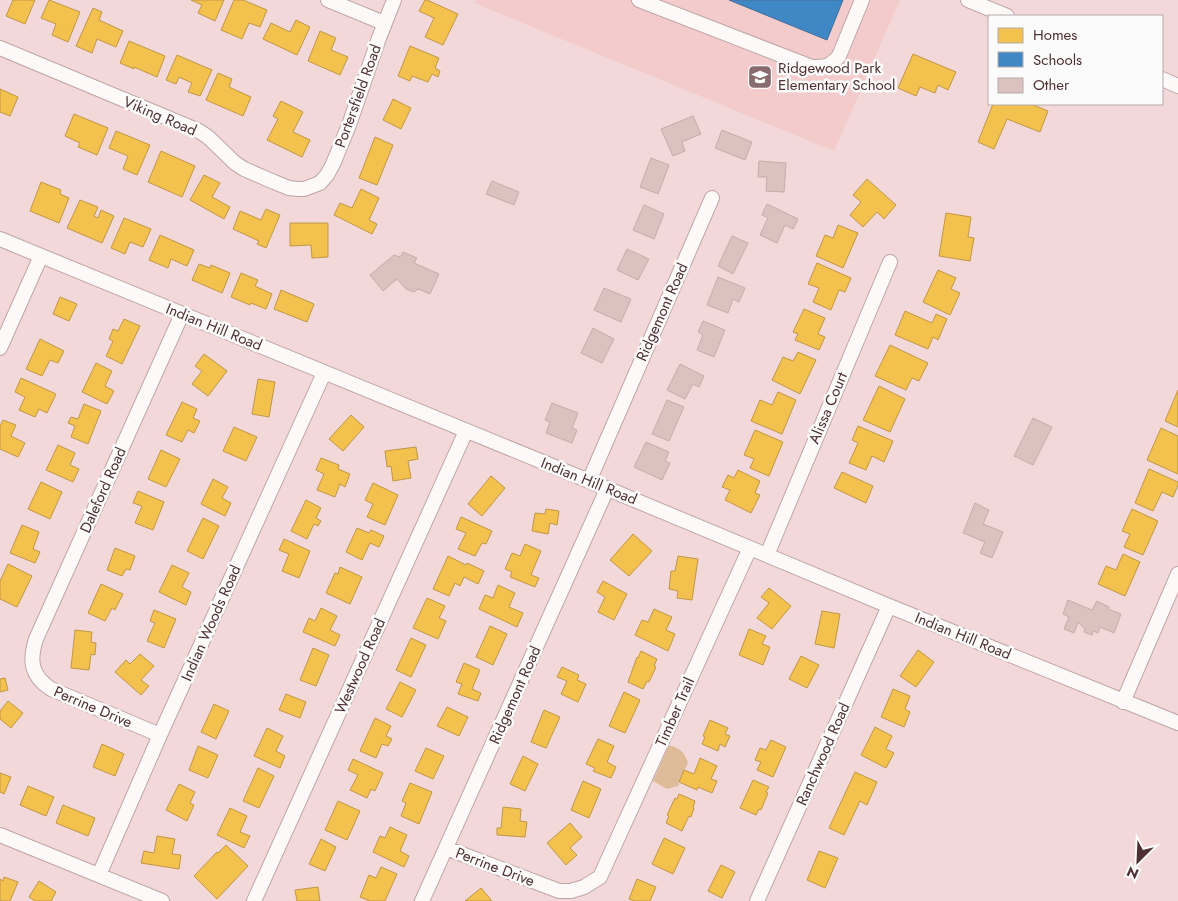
<svg xmlns="http://www.w3.org/2000/svg" width="1178" height="901" viewBox="0 0 1178 901" font-family="Jost,sans-serif">
<style>
.built{fill:#f3cbcb}
.green{fill:#debc9a}
.homes{fill:#f2c14e;stroke:#c19646}
.schools{fill:#3f88c5;stroke:#446e99}
.building{fill:#dbc2be;stroke:#c5ada9}
.lines{fill:none;stroke-linecap:round;stroke-linejoin:round}
.minor-casing{stroke:#bfa6a6;stroke-width:16}
.minor{stroke:#fdf9f9;stroke-width:14}
.labels{text-anchor:middle;dominant-baseline:central;stroke-width:5;stroke-linejoin:round;paint-order:stroke}
.poi-label{font-size:15px;fill:#4f3032;stroke:#fbfbfb;text-anchor:start}
.street-label{font-size:15px;fill:#4f3032;stroke:#fbfbfb}
</style>
<rect width="100%" height="100%" fill="#f2d8d8"/>
<path class="built" d="M476,0H900L834,151L474,3Z"/>
<path class="green" d="M669,745C679,748 685,752 688,763L678,783L679,784L678,786L667,789L653,781Z"/>
<path class="homes" d="M13,0H35L25,24L6,16Z
M49,0L80,12L68,42L52,35L56,24L41,18Z
M191,0H224L215,21L198,13L202,5Z
M234,0H243L267,10L260,27L249,23L242,39L221,30Z
M425,0H427L458,14L443,45L425,37L434,18L419,11Z
M93,8L102,12L99,20L123,31L116,47L97,39L92,53L76,46Z
M296,20L310,27L297,55L263,39L271,23L290,32Z
M320,31L336,38L331,50L348,57L340,75L308,61Z
M129,41L165,56L157,77L134,67V69L120,63Z
M410,46L439,58L435,68L440,71L438,77L432,74L428,82L412,76L410,81L398,76Z
M913,54L956,72L948,90L938,85L935,93L920,87L916,96L898,88Z
M177,55L212,70L200,96L188,92L192,83L179,77L176,84L166,80Z
M218,73L232,79L229,87L251,97L243,116L206,100Z
M0,89L18,97L10,116L0,112Z
M393,99L411,108L401,129L383,120Z
M281,101L303,112L293,132L310,140L302,157L267,140L278,119L273,116Z
M993,104H1031L1048,111L1040,132L1007,119L994,149L978,142Z
M74,114L108,128L97,155L78,147L80,143L65,136Z
M116,131L150,145L137,175L123,169L128,156L109,148Z
M375,137L393,145L377,185L359,178Z
M161,151L195,166L182,197L148,182Z
M204,175L220,183L212,197L230,207L224,219L190,200Z
M867,179L896,205L884,219L877,212L863,227L850,215L861,202L853,195Z
M41,182L61,190L60,194L69,198L59,223L30,211Z
M361,189L379,198L369,220L377,224L372,234L334,215L340,203L352,208Z
M80,200L98,207L94,216L98,218L101,210L114,216L102,243L67,228Z
M266,209L280,215L266,248L257,244L259,241L233,229L240,211L261,220Z
M946,213L971,217L968,237L974,238L970,261L939,256Z
M124,218L151,229L143,247L130,242L125,254L111,248Z
M290,223H328V257L312,258L311,245L290,246Z
M838,225L858,233L843,268L816,256L825,235L833,238Z
M160,235L194,250L187,266L171,259L168,268L149,260Z
M817,263L851,278L845,292L839,290L831,310L813,302L819,288L808,284Z
M199,264L210,268L211,265L230,273L222,293L192,280Z
M938,270L956,278L951,289L960,293L950,315L923,302Z
M241,273L258,280L255,286L272,294L266,309L251,303L250,305L231,297Z
M281,290L314,304L307,322L274,309Z
M60,297L77,304L69,321L53,314Z
M804,309L825,318L818,334L825,337L819,350L795,340L798,334L793,332Z
M905,311L932,323L936,314L947,319L938,340L933,337L928,349L895,335Z
M124,319L140,326L122,364L106,356L113,341L109,339L113,329L118,331Z
M40,339L64,351L58,363L50,360L42,376L26,369Z
M890,345L928,363L919,381L912,378L906,390L875,376Z
M798,352L816,360L800,394L772,380L783,357L793,361Z
M204,354L227,371L208,396L192,384L202,371L195,366Z
M96,363L112,371L105,386L114,391L107,404L82,392Z
M21,378L56,394L47,413L39,409L35,417L19,410L25,397L15,392Z
M258,379L275,382L269,417L252,414Z
M879,386L905,399L890,432L863,420Z
M1178,390V427L1165,421Z
M778,392L796,400L782,434L751,421L760,400L772,405Z
M182,402L197,409L193,418L200,421L194,433L188,430L182,442L166,435Z
M84,404L101,411L88,444L71,437L75,426L68,423L71,417L78,419Z
M351,415L364,427L343,451L329,439Z
M3,420L16,425L11,436L25,443L18,457L0,449V426Z
M858,426L893,441L884,462L872,456L866,470L849,463L858,443L852,440Z
M234,427L257,437L246,461L223,451Z
M1161,428L1178,436V474L1147,460Z
M755,430L783,442L769,476L750,468L754,459L744,455Z
M58,445L75,453L70,465L79,469L73,482L46,470Z
M416,447L418,459L408,461L411,478L393,481L391,466L387,467L385,451Z
M161,450L180,459L166,487L148,479Z
M321,458L339,465L338,469L350,474L345,487L340,484L335,497L317,490L324,474L316,470Z
M1149,469L1178,482V485L1173,497L1162,492L1153,511L1135,503Z
M738,470L760,481L755,493L760,495L751,513L725,500L730,490L722,487L728,475L734,478Z
M842,472L873,486L866,503L834,488Z
M491,476L505,488L482,516L468,504Z
M213,479L228,487L222,498L231,503L225,516L201,504Z
M41,482L62,492L50,519L28,509Z
M373,483L398,495L385,525L367,517L373,504L365,500Z
M138,491L164,502L153,530L135,523L142,506L133,503Z
M306,500L321,508L316,518L321,521L318,526L314,524L307,539L291,531Z
M546,509L559,511L557,525L550,523L548,534L532,531L535,513L545,514Z
M1132,509L1158,521L1143,555L1124,547L1130,534L1122,531Z
M461,517L492,531L486,544L482,543L475,556L458,549L466,533L456,529Z
M203,518L219,526L203,559L187,551Z
M22,525L39,532L33,549L40,552L35,563L10,553Z
M357,528L369,533L371,530L384,536L379,547L370,543L362,560L346,552Z
M633,534L652,551L629,576L610,560Z
M284,539L310,551L299,578L282,571L289,554L279,550Z
M525,544L541,551L531,575L539,578L535,587L510,577L512,572L505,569L512,553L520,556Z
M115,548L135,556L130,570L126,569L122,576L107,570Z
M1123,554L1140,562L1125,596L1098,584L1106,566L1116,570Z
M448,556L466,565L467,563L484,571L478,584L464,577L460,586L455,583L449,596L433,589Z
M678,556L698,559L692,600L677,598L678,591L669,589L671,571H675Z
M8,564L32,576L17,607L0,599V581Z
M172,565L189,573L182,587L191,592L186,605L159,592Z
M340,567L362,577L350,604L326,593L335,573L338,574Z
M603,581L627,594L614,620L598,612L605,597L597,592Z
M101,584L123,594L115,610L112,608L105,621L88,613Z
M498,585L515,593L509,607L523,613L517,627L479,609L485,595L493,598Z
M769,588L791,606L772,629L757,618L769,603L761,597Z
M427,598L445,606L439,618L446,621L438,639L413,628Z
M321,608L337,616L330,630L340,635L335,646L303,632L309,618L315,621Z
M654,609L672,617L666,630L675,634L668,651L635,635L642,620L648,622Z
M154,610L176,619L164,648L147,641L155,623L150,621Z
M822,611L840,614L834,648L815,644Z
M490,626L507,634L493,665L476,657Z
M749,629L766,636L762,644L770,647L763,665L739,655Z
M75,630L92,632L91,642L96,643L95,655L91,654L89,670L71,668Z
M411,638L426,645L411,677L396,670Z
M313,648L329,655L316,686L300,680Z
M918,650L934,662L916,687L900,676Z
M641,651L657,659L654,666L656,667L649,682L647,681L643,689L628,682L637,657L638,658Z
M140,654L154,666L141,680L149,686L141,695L115,672L126,660L130,664Z
M801,656L819,665L807,688L789,679Z
M464,663L480,670L472,689L481,693L478,701L458,694L462,684L456,682Z
M562,667L579,675L577,680L586,684L578,702L561,694L567,681L557,677Z
M5,678L8,690L0,692V679Z
M400,682L416,690L402,717L386,709Z
M893,689L910,696L905,709L910,712L904,727L881,717Z
M624,692L640,700L625,733L609,726Z
M286,694L306,702L300,718L279,710Z
M8,701L23,713L11,728L0,719V711Z
M214,704L229,711L216,739L201,732Z
M447,707L468,717L459,736L437,726Z
M544,710L560,717L546,748L531,742Z
M375,718L391,726L386,736L392,739L388,746L382,744L376,758L360,751Z
M710,720L728,728L725,734L730,736L725,747L720,744L718,751L702,744L705,737L703,736Z
M875,727L892,736L886,749L894,753L886,768L861,755Z
M267,728L283,736L276,751L285,756L280,768L254,756Z
M598,739L614,746L607,762L616,767L611,778L593,771L595,768L586,764Z
M771,740L786,747L773,777L757,770L761,762L755,760L760,748L766,750Z
M102,744L124,754L115,776L93,767Z
M198,746L218,755L208,778L189,770Z
M426,748L444,756L433,779L415,771Z
M523,756L538,764L525,791L510,784Z
M700,758L717,766L711,779L717,781L712,793L698,787L697,790L679,782L684,770L694,774Z
M353,759L383,773L375,791L371,789L367,798L350,790L358,775L348,770Z
M258,768L274,776L259,808L243,801Z
M855,772L877,782L867,805L860,801L844,835L829,828Z
M0,773L11,777L4,794L0,792Z
M753,780L769,787L766,792L768,793L761,810L759,809L756,815L740,808Z
M583,781L601,789L589,818L571,810Z
M410,783L432,792L419,824L401,816L406,803L402,801Z
M179,784L195,792L190,803L194,805L187,821L166,810Z
M28,786L54,797L46,816L20,805Z
M679,794L695,801L693,808H694L691,817L689,816L682,831L666,823L669,816L667,815L675,798L677,799Z
M338,801L360,811L347,840L325,830Z
M63,805L95,818L88,836L56,823Z
M503,807L521,809L520,821L527,822L525,837L497,835V828H501Z
M230,808L247,816L240,832L250,836L244,848L217,835Z
M570,823L582,837L570,848L577,855L566,865L547,843Z
M390,827L407,835L400,851L409,856L404,867L373,852L380,836L385,838Z
M157,836L175,839L172,854L181,855L179,869L141,863L144,851L154,853Z
M664,838L685,848L673,874L652,864Z
M321,839L336,847L325,871L309,864Z
M226,845L248,866L217,899L194,876L217,852L218,853Z
M819,851L838,858L825,888L807,880Z
M721,865L735,872L722,898L708,891Z
M381,867L397,874L385,901H370L360,897L369,875L376,878Z
M4,877L18,882L10,901H3L0,900V879L3,881Z
M637,879L656,887L650,901H635L629,899Z
M39,881L56,892L51,901H35L29,897Z
M318,887L320,901H297L295,890Z
M481,888L492,901H465Z"/>
<path class="schools" d="M729,0H843L827,40Z"/>
<path class="building" d="M693,116L701,134L682,142L685,151L673,156L661,129Z
M722,130L752,142L745,160L715,148Z
M651,158L669,165L658,194L640,187Z
M759,161L786,163L784,192L766,191L767,177H758Z
M492,181L519,192L514,205L486,194Z
M767,204L798,219L793,229L785,225L777,243L760,235L768,218L762,215Z
M644,205L664,214L654,239L633,230Z
M732,236L748,243L733,274L718,266Z
M627,249L649,259L638,280L617,270Z
M403,252L417,258L414,263L439,274L430,294L418,289L414,292L406,289L397,279L383,291L370,275L394,255L400,257Z
M718,277L745,288L739,302L733,299L728,313L707,305Z
M604,288L631,299L621,322L594,310Z
M703,321L725,330L714,357L697,350L703,335L698,332Z
M593,328L614,339L602,363L581,353Z
M680,364L704,376L699,387L693,384L685,399L667,390Z
M667,400L684,407L669,441L652,434Z
M552,403L578,413L572,428L577,430L572,443L546,433L550,422L545,420Z
M1033,418L1052,427L1033,465L1014,456Z
M646,442L669,452L665,461L670,463L662,480L634,467Z
M975,503L989,510L983,524L1003,532L992,558L980,553L985,542L963,533Z
M1068,600L1092,610L1097,601L1109,607L1108,609L1121,614L1114,633L1100,627L1098,633L1093,631L1092,635L1084,632L1085,629L1078,622L1074,633L1064,629L1069,617L1063,614Z"/>
<g class="lines">
<defs>
<path id="minor" d="M328,0L384,23
M639,0L812,67C825,67 830,67 839,56L862,0
M968,0L1007,16
M0,48L199,131L208,137L235,163L244,169L274,182L289,188L298,189H304L320,183L327,175L333,164L349,125L379,38L394,0
M1162,79L1178,86
M0,239L589,481L889,606L1178,723
M0,348L41,256
M589,481L712,198
M767,555L890,262
M1123,702L1178,574
M160,735L51,689C31,676 29,661 36,639L182,314
M0,835L162,901
M446,848L559,891H571L584,887L600,877L750,548
M99,875L160,735L324,373
M254,901L466,431
M422,901L607,489
M757,901L889,606"/>
</defs>
<use href="#minor" class="minor-casing"/>
<use href="#minor" class="minor"/>
</g>
<defs>
<symbol id="school-square" viewBox="-11 -11 22 22"><rect x="-9" y="-9" width="18" height="18" rx="4" fill="#886b6c" stroke="#fbfbfb"/><path d="M0-5L7-2L0 1L-7-2ZM-4 1L0 2.5L4 1V4Q0 6-4 4Z" fill="#fff"/></symbol>
</defs>
<g fill-rule="evenodd">
<use href="#school-square" x="746" y="63" width="28" height="28"/>
</g>
<g class="labels">
<g class="poi-label">
<text x="778" y="68">Ridgewood Park<tspan x="778" dy="17">Elementary School</tspan></text>
</g>
<g class="street-label">
<text transform="translate(358 96) rotate(-70)">Portersfield Road</text>
<text transform="translate(160 116) rotate(23)">Viking Road</text>
<text transform="translate(662 312) rotate(-66)">Ridgemont Road</text>
<text transform="translate(214 327) rotate(22)">Indian Hill Road</text>
<text transform="translate(828 408) rotate(-67)">Alissa Court</text>
<text transform="translate(589 481) rotate(22)">Indian Hill Road</text>
<text transform="translate(103 490) rotate(-66)">Daleford Road</text>
<text transform="translate(211 623) rotate(-66)">Indian Woods Road</text>
<text transform="translate(963 636) rotate(22)">Indian Hill Road</text>
<text transform="translate(360 666) rotate(-66)">Westwood Road</text>
<text transform="translate(515 695) rotate(-66)">Ridgemont Road</text>
<text transform="translate(93 707) rotate(23)">Perrine Drive</text>
<text transform="translate(675 712) rotate(-66)">Timber Trail</text>
<text transform="translate(823 754) rotate(-66)">Ranchwood Road</text>
<text transform="translate(495 867) rotate(21)">Perrine Drive</text>
</g>
</g>
<rect x="988" y="15" width="175" height="90" fill="#fbfbfb" stroke="#b6aaab"/>
<rect x="998" y="28" width="25" height="15" fill="#f2c14e" stroke="#b6aaab"/>
<text x="1033" y="40" font-size="15" fill="#4f3032">Homes</text>
<rect x="998" y="52" width="25" height="15" fill="#3f88c5" stroke="#b6aaab"/>
<text x="1033" y="65" font-size="15" fill="#4f3032">Schools</text>
<rect x="998" y="78" width="25" height="15" fill="#dbc2be" stroke="#b6aaab"/>
<text x="1033" y="90" font-size="15" fill="#4f3032">Other</text>
<g transform="translate(1138 861) rotate(204)" stroke="#fbfbfb" stroke-width="4" paint-order="stroke">
<path d="M0-4L9 19L0 12L-9 19Z" fill="#4f3032"/>
<text y="-8" font-size="14" font-weight="bold" text-anchor="middle" fill="#4f3032">N</text>
</g>
</svg>
